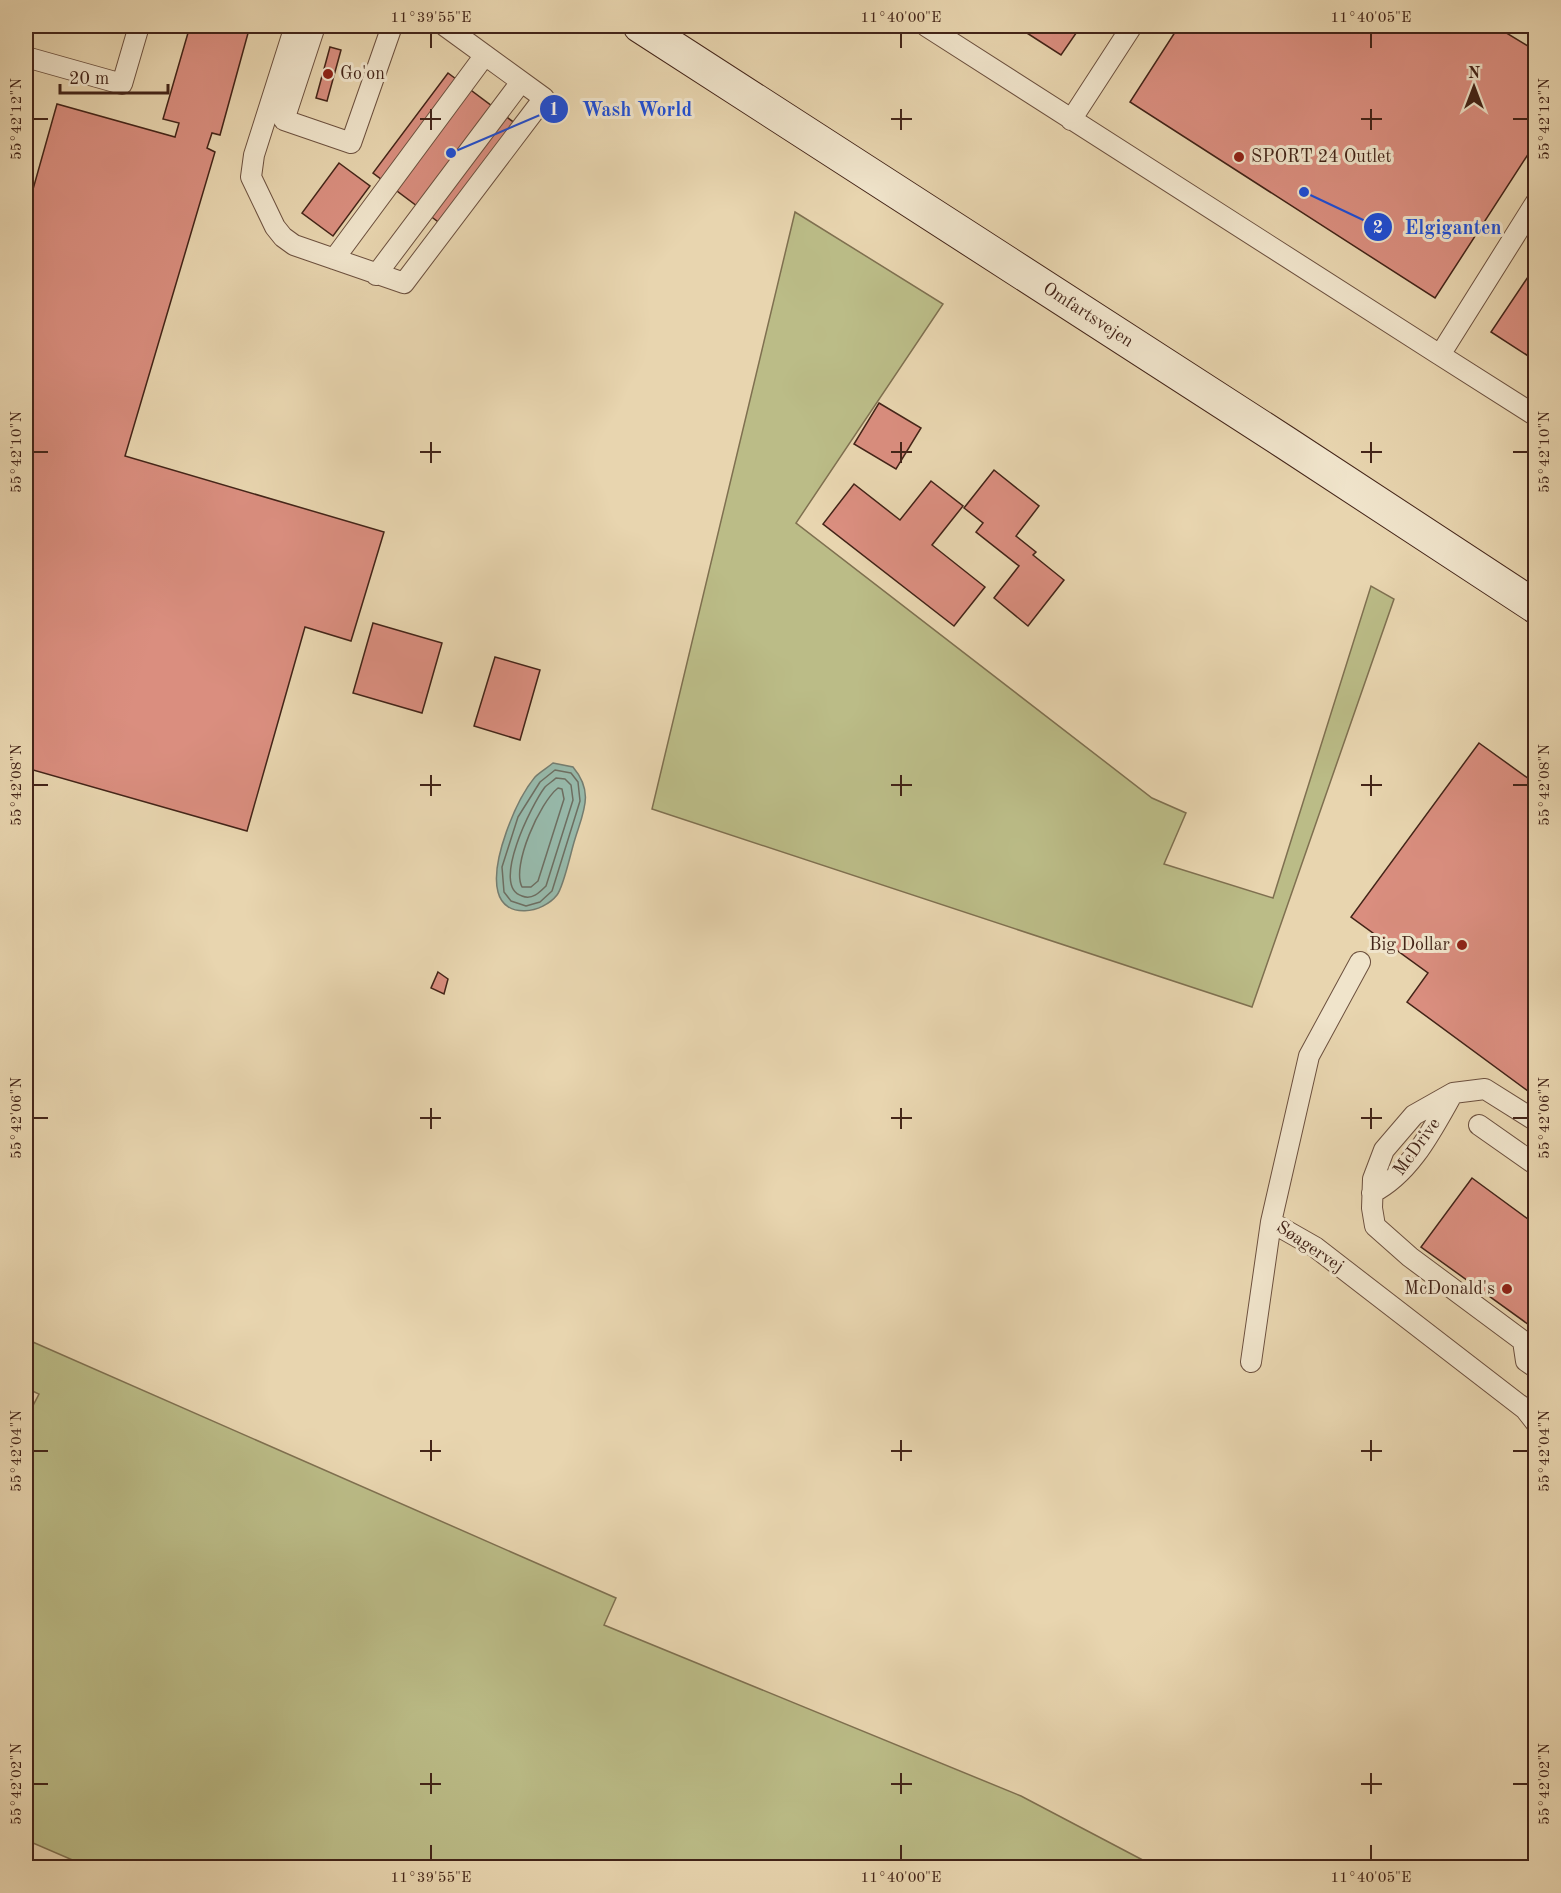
<svg xmlns="http://www.w3.org/2000/svg" width="1561" height="1893" viewBox="0 0 1561 1893" font-family="'Old Standard TT',serif">
<style>
.green{fill:#bbbc87;stroke:#7f7050;stroke-width:1.5}
.water{fill:#97b9aa;stroke:#757d70;stroke-width:1.5}
.lines{fill:none;stroke-linecap:round;stroke-linejoin:round}
.shore{stroke:#6d6e61;stroke-width:1.5}
.building{fill:#da8e7f;stroke:#432418;stroke-width:1.5}
.lane-casing{stroke:#6c503e;stroke-width:22}
.secondary-casing{stroke:#432418;stroke-width:35}
.lane{stroke:#f0e4cb;stroke-width:20}
.secondary{stroke:#f0e4cb;stroke-width:33}
.ticks{fill:none;stroke:#432418;stroke-width:2}
.poi-dot{fill:#8f2418;stroke:#f0e4cb;stroke-width:2}
.labels{text-anchor:middle;dominant-baseline:central;stroke-width:6;stroke-linejoin:round;paint-order:stroke}
.poi-label{font-size:18px;fill:#432418;stroke:#f0e4cb;text-anchor:start}
.street-label{font-size:18px;fill:#432418;stroke:#f0e4cb}
.leader{fill:none;stroke:#1d4ed8;stroke-width:2}
.callout-dot{fill:#1d4ed8;stroke:#f0e4cb;stroke-width:2}
.mark-label{font-size:18px;text-anchor:middle;font-weight:bold;fill:#fff}
.callout-label{font-size:20px;text-anchor:middle;font-weight:bold;fill:#1d4ed8;stroke:#f0e4cb;stroke-width:6;stroke-linejoin:round;paint-order:stroke}
.neatline{fill:none;stroke:#432418;stroke-width:2}
.ticks-label{font-size:15px;text-anchor:middle;fill:#432418}
</style>
<rect width="100%" height="100%" fill="#e8d5af"/>
<filter id="stains"><feTurbulence type="fractalNoise" baseFrequency=".00333" numOctaves="4"/><feColorMatrix values="0 0 0 0 .2 0 0 0 0 .09 0 0 0 0 .02 0 0 0 .5 -.17"/></filter>
<radialGradient id="worn" r=".72"><stop offset=".6" stop-color="#630" stop-opacity="0"/><stop offset="1" stop-color="#630" stop-opacity=".3"/></radialGradient>
<path class="green" d="M795,212L943,304L796,523L1152,798L1186,813L1164,864L1273,898L1371,586L1394,599L1252,1007L652,809Z
M26,1339L616,1598L604,1625L1021,1796L1156,1867L91,1868L26,1840V1419L39,1394L26,1388Z"/>
<path class="water" d="M553,763L573,767C594,792 584,810 575,839C571,851 564,886 557,895C543,913 505,920 498,892C490,862 516,800 535,777C540,772 547,768 553,763Z"/>
<g class="lines">
<path class="shore" d="M555,770L571,773L578,782L580,801L552,891L540,902L526,906L511,901L504,892L502,867L518,817L540,782Z
M556,778L565,779L571,785L573,800L546,886C539,893 532,900 522,896C490,887 532,804 545,787C548,784 553,781 556,778Z
M558,788L562,789L564,799L538,881L531,887H522C511,866 540,802 558,788Z"/>
</g>
<path class="building" d="M190,26H250L220,135L212,133L207,148L215,152L125,456L384,532L351,641L305,627L247,831L26,768V214L57,104L175,137L179,123L163,119Z
M1016,26H1081L1061,55Z
M1179,26H1495L1536,51V142L1435,298L1130,102Z
M330,47L341,50L327,101L316,98Z
M448,73L528,133L453,233L373,173Z
M339,163L370,186L333,236L302,213Z
M1536,265V361L1491,332Z
M879,403L921,428L896,469L854,444Z
M994,470L1039,506L1016,536L1036,552L1033,555L1064,580L1028,626L994,598L1019,566L976,532L983,523L964,508Z
M931,481L963,506L932,545L985,587L954,626L823,524L854,484L900,520Z
M373,623L442,643L422,713L353,693Z
M495,657L540,670L520,740L474,726Z
M1479,743L1536,784V1097L1407,1002L1428,973L1351,917Z
M438,972L448,979L444,994L431,988Z
M1472,1178L1536,1225V1330L1421,1247Z"/>
<g class="lines">
<defs>
<path id="lane" d="M295,26L254,155L251,177L275,227L283,237L294,245L404,283L544,98L445,26
M315,26L284,120L351,143L392,26
M926,26L1440,355L1536,202
M26,57L122,84L139,26
M1071,120L1132,26
M334,259L485,55
M376,275L521,82
M1440,355L1536,416
M1360,962L1309,1056L1271,1222L1315,1247L1525,1409L1536,1423
M1536,1121L1485,1089L1453,1093L1414,1115L1384,1150L1373,1179L1372,1208L1375,1226L1410,1257L1523,1341L1526,1361L1536,1368
M1479,1125L1536,1165
M1372,1193C1411,1173 1432,1130 1453,1093
M1251,1362L1271,1222"/>
<path id="secondary" d="M640,26L1286,443L1536,607"/>
</defs>
<use href="#lane" class="lane-casing"/>
<use href="#secondary" class="secondary-casing"/>
<use href="#lane" class="lane"/>
<use href="#secondary" class="secondary"/>
</g>
<path class="ticks" d="M431,33V48M901,33V48M1371,33V48M431,109V130M901,109V130M1371,109V130M33,119H48M420,119H441M891,119H912M1361,119H1382M1513,119H1528M431,442V463M901,442V463M1371,442V463M33,452H48M420,452H441M891,452H912M1361,452H1382M1513,452H1528M431,775V796M901,775V796M1371,775V796M33,785H48M420,785H441M891,785H912M1361,785H1382M1513,785H1528M431,1108V1129M901,1108V1129M1371,1108V1129M33,1118H48M420,1118H441M891,1118H912M1361,1118H1382M1513,1118H1528M431,1440V1461M901,1440V1461M1371,1440V1461M33,1451H48M420,1451H441M891,1451H912M1361,1451H1382M1513,1451H1528M431,1773V1794M901,1773V1794M1371,1773V1794M33,1784H48M420,1784H441M891,1784H912M1361,1784H1382M1513,1784H1528M431,1845V1860M901,1845V1860M1371,1845V1860"/>
<g class="poi-dot">
<circle cx="328" cy="74" r="6"/>
<circle cx="1239" cy="157" r="6"/>
<circle cx="1462" cy="945" r="6"/>
<circle cx="1507" cy="1289" r="6"/>
</g>
<g class="labels">
<g class="poi-label">
<text x="340" y="74">Go'on</text>
<text x="1251" y="157">SPORT 24 Outlet</text>
<text x="1450" y="945" text-anchor="end">Big Dollar</text>
<text x="1495" y="1289" text-anchor="end">McDonald's</text>
</g>
<g class="street-label">
<text transform="translate(1088 315) rotate(33)">Omfartsvejen</text>
<text transform="translate(1417 1147) rotate(-54)">McDrive</text>
<text transform="translate(1310 1247) rotate(34)">Søagervej</text>
</g>
</g>
<path class="leader" d="M451 153L554 109M1304 192L1378 227"/>
<g class="callout-dot">
<circle cx="451" cy="153" r="6"/>
<circle cx="1304" cy="192" r="6"/>
<circle cx="554" cy="109" r="15"/>
<circle cx="1378" cy="227" r="15"/>
</g>
<g class="mark-label">
<text x="554" y="115">1</text>
<text x="1378" y="233">2</text>
</g>
<g class="callout-label">
<text x="637" y="116">Wash World</text>
<text x="1453" y="234">Elgiganten</text>
</g>
<rect width="1561" height="1893" fill="none" stroke="#e8d5af" stroke-width="66"/>
<g transform="translate(1474 87)" stroke="#f0e4cb" stroke-width="4.5" paint-order="stroke">
<path d="M0-4.5L10 22L0 15L-10 22Z" fill="#432418"/>
<text y="-9" font-size="16" font-weight="bold" text-anchor="middle" fill="#432418">N</text>
</g>
<path d="M60 84v9h108v-9" fill="none" stroke="#432418" stroke-width="3"/>
<text x="69" y="84" font-size="18" fill="#432418" stroke="#f0e4cb" stroke-width="4.5" paint-order="stroke">20 m</text>
<rect x="33" y="33" width="1495" height="1827" class="neatline"/>
<g class="ticks-label">
<text x="431" y="22">11°39'55"E</text>
<text x="901" y="22">11°40'00"E</text>
<text x="1371" y="22">11°40'05"E</text>
<text transform="translate(16 119) rotate(-90)" y="5">55°42'12"N</text>
<text transform="translate(1544 119) rotate(-90)" y="5">55°42'12"N</text>
<text transform="translate(16 452) rotate(-90)" y="5">55°42'10"N</text>
<text transform="translate(1544 452) rotate(-90)" y="5">55°42'10"N</text>
<text transform="translate(16 785) rotate(-90)" y="5">55°42'08"N</text>
<text transform="translate(1544 785) rotate(-90)" y="5">55°42'08"N</text>
<text transform="translate(16 1118) rotate(-90)" y="5">55°42'06"N</text>
<text transform="translate(1544 1118) rotate(-90)" y="5">55°42'06"N</text>
<text transform="translate(16 1451) rotate(-90)" y="5">55°42'04"N</text>
<text transform="translate(1544 1451) rotate(-90)" y="5">55°42'04"N</text>
<text transform="translate(16 1784) rotate(-90)" y="5">55°42'02"N</text>
<text transform="translate(1544 1784) rotate(-90)" y="5">55°42'02"N</text>
<text x="431" y="1882">11°39'55"E</text>
<text x="901" y="1882">11°40'00"E</text>
<text x="1371" y="1882">11°40'05"E</text>
</g>
<rect width="100%" height="100%" filter="url(#stains)"/>
<rect width="100%" height="100%" fill="url(#worn)"/>
</svg>
